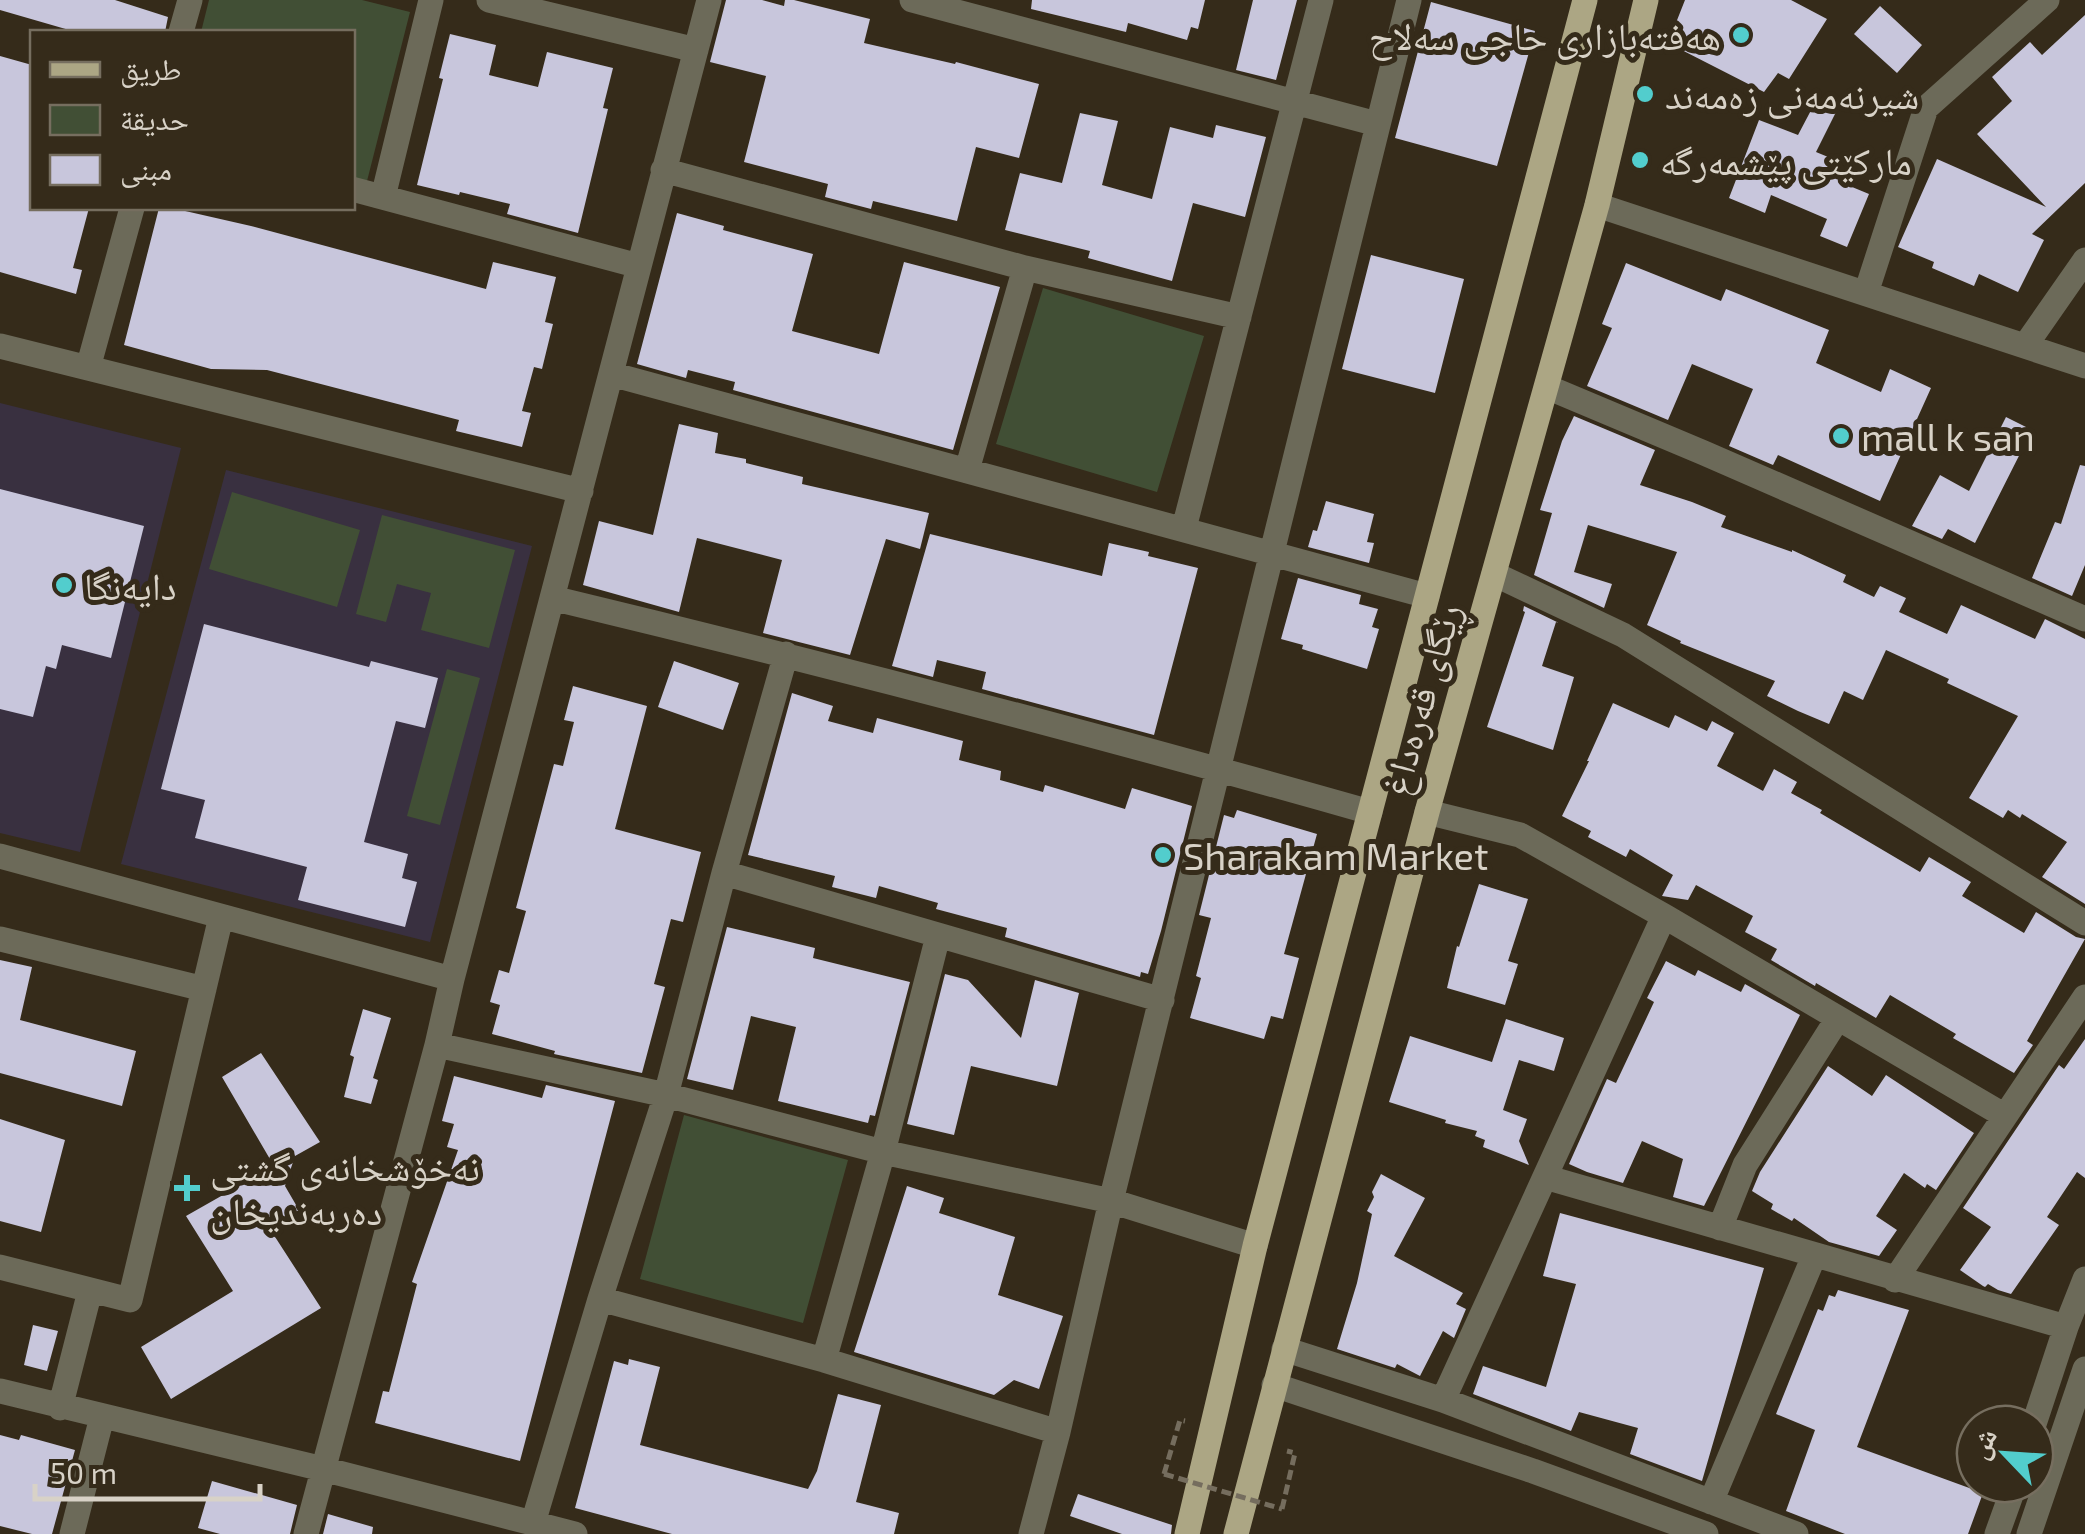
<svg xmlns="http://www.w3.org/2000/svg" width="2085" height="1534" viewBox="0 0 2085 1534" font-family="'Exo 2','Noto Naskh Arabic',sans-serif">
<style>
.education{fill:#393040}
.green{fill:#414f35}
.building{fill:#c8c6dc}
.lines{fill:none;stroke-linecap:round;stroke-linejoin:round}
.path{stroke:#756d5e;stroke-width:5;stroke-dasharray:10 5;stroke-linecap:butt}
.minor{stroke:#6c6a59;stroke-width:25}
.major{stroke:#aca684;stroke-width:25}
.path-bridge{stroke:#756d5e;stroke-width:5;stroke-dasharray:10 5;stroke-linecap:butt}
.poi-dot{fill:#52cdcd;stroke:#352b1a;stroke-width:4}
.labels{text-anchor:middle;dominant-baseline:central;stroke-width:10;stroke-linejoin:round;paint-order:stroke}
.poi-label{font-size:38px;fill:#d8d2c7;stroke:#352b1a;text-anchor:start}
.street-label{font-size:38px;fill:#d8d2c7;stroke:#352b1a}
</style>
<rect width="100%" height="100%" fill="#352b1a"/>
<path class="education" d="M0,403L181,448L80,852L0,833Z
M226,470L532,546L430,942L121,864Z"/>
<path class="green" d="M209,0H362L410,12L366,185L353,182L352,32H201Z
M1043,288L1204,336L1157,492L996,444Z
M232,492L360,530L337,607L209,569Z
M382,515L515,550L489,648L421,630L431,593L397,584L386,622L356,614Z
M447,669L480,678L440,825L407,816Z
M684,1115L848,1160L803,1323L640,1279Z"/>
<path class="building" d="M0,0H115L168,17L165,32H76L0,10Z
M726,0H762L784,6L785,0H794L870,19L864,43L955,64L956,62L1039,84L1019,158L976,147L957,221L873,201L871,209L825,197L828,184L744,162L766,76L710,62Z
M1032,0H1205L1198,29L1191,27L1187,40L1128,23L1126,32L1031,9Z
M1253,0H1297L1276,80L1236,70Z
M1685,0H1791L1827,19L1789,79L1778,73L1764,92L1668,43Z
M1431,2L1535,31L1497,166L1395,138Z
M1880,6L1922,45L1897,73L1854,34Z
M2085,15V183L2032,234L2044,240L2018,292L1979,274L1974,286L1932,268L1934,262L1898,247L1937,159L2046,207L1977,134L2012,101L1992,77L2030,42L2042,55Z
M450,34L496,45L489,75L538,87L547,52L613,68L603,108L608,109L578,233L507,214L510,204L460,192L459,195L417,185L443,79L439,78Z
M0,56L32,65V208H89L73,268L82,270L76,294L0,272Z
M1818,97L1838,108L1816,152L1833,159L1828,172L1842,178L1840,182L1869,194L1847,247L1820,236L1827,219L1771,195L1765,213L1729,198L1759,120L1798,135Z
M1080,113L1118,121L1102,185L1152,199L1170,127L1213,138L1216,125L1266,137L1245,217L1193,203L1172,281L1088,258L1090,251L1005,230L1020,173L1062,183Z
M159,208H172L251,226L486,289L493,262L556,277L545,322L553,324L542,369L534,367L522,411L531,413L522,447L456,431L459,420L267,370L211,369L124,345Z
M677,213L724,226L723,230L813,254L792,331L879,354L904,262L1000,287L953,450L733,390L735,382L688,370L686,378L637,364Z
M1371,255L1464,279L1435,393L1342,369Z
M1626,263L1721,301L1726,289L1829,330L1816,363L1881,392L1890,369L1931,388L1880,501L1778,455L1773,465L1729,446L1753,389L1692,364L1668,420L1587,386L1612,328L1602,324Z
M1574,416L1655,450L1640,485L1692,502L1726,516L1721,527L1792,552V550L1846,575L1843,582L1874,597L1880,586L1906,598L1899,612L1947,634L1961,605L2035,639L2045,619L2085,639V904L2042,877L2067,842L2022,814L2020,818L2008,810L2003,818L1969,798L2018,716L1947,683L1949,679L1886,650L1863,700L1844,691L1829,724L1798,711L1767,696L1775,681L1680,643L1681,641L1647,625L1677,552L1588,525L1574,572L1612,584L1604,608L1534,575L1552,513L1540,510L1562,441Z
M2006,417L2032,430L1975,543L1948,529L1942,539L1912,526L1940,475L1969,491Z
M679,424L718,433L715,453L746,459V463L803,477L802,484L929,513L920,549L886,539L850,655L763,633L782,560L697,538L679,612L583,585L599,521L653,535Z
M2080,465L2085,466V565L2072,596L2032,578L2055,522L2061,524Z
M0,489L144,526L111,658L62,645L56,669L46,666L33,717L0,709Z
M1326,501L1374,514L1367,542L1374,543L1369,563L1308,547L1313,530L1317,531Z
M930,534L1102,576L1109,543L1149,552L1148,556L1198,568L1154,735L982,689L986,672L937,660L933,677L892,666Z
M1298,578L1361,595L1359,604L1378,609L1372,627L1379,629L1367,669L1302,649L1303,645L1281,639Z
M1524,606L1559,623L1556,622L1542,666L1574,677L1553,750L1487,727L1525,612L1523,611Z
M204,624L369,667L371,661L438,678L425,728L396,721L364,842L408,854L402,878L417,882L405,927L298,900L307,867L195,838L205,800L161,789Z
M674,661L739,683L723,730L658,707Z
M573,686L647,706L615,829L701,852L683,922L671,919L654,984L665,987L642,1073L554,1054L555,1051L492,1034L500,1005L490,1002L499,970L509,973L526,911L516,908L554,764L563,766L574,722L564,720Z
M792,693L833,706L828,721L873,733L877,718L963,741L959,760L1001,771L1000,780L1043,792L1045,785L1125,809L1132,788L1192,806L1161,931L1148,974L1141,972L1140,977L1005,937L1007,928L936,909L938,903L879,886L876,898L832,887L835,876L748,855Z
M1613,703L1669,728L1675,715L1707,731L1712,721L1734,733L1717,766L1763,791L1774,769L1797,782L1791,793L1822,810L1820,813L1920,872L1929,857L1971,882L1962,896L2024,933L2036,912L2076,937L2085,939L2027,1041L2033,1045L2014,1073L1953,1038L1956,1034L1890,995L1876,1018L1816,983L1815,986L1771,960L1777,949L1745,932L1753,916L1696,885L1688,900L1662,896L1673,875L1630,849L1626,857L1588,837L1591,831L1562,816L1589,761H1587Z
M1237,810L1317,834L1284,954L1299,958L1283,1019L1271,1016L1264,1039L1190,1018L1201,978L1196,976L1211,918L1199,915L1224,815L1234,818Z
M1479,884L1528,899L1508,961L1518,964L1505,1005L1447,988L1457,946L1459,947Z
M727,927L815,948L813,958L910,982L875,1116L870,1115L868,1123L778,1101L796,1027L751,1016L733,1090L687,1079Z
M0,960L32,967L20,1020L136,1051L122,1106L0,1073Z
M1666,961L1695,976L1698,970L1741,992L1745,984L1800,1015L1704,1206L1673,1197L1683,1159L1642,1141L1623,1183L1587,1172L1569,1164L1607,1079L1616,1083L1654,1002L1647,998Z
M945,974L968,980L1021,1038L1035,980L1079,993L1057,1086L971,1066L954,1135L907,1124Z
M363,1009L391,1018L373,1078L378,1080L371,1104L344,1097L354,1057L350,1055Z
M1506,1019L1564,1038L1554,1071L1519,1060L1503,1110L1527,1119L1519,1141L1529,1165L1483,1147L1485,1140L1475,1136L1477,1131L1445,1123L1446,1120L1389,1102L1410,1036L1492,1062Z
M2085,1039V1178L2077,1172L2047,1217L2059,1225L2011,1294L1998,1290L1988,1284L1985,1287L1983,1286L1960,1270L1991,1227L1963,1208L2059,1065L2064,1069Z
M261,1053L320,1142L295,1156L285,1186L299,1210L268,1226L321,1308L171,1399L141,1347L233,1291L186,1216L274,1166L222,1077Z
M1828,1066L1872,1096L1886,1075L1974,1133L1936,1190L1927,1184L1925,1188L1904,1173L1876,1216L1897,1230L1879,1256L1829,1242L1794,1218L1792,1221L1771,1209L1773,1204L1752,1191L1760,1172Z
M454,1076L542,1098L546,1085L615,1101L520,1461L375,1423L383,1391L389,1392L417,1284L412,1282L458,1150L447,1147L454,1124L442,1121Z
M0,1119L65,1140L41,1232L0,1221Z
M1381,1174L1425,1198L1394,1256L1463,1293L1456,1304L1466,1309L1454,1338L1443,1331L1420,1376L1397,1364L1395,1368L1337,1349L1357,1283L1372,1214L1367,1211L1374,1197L1372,1192Z
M907,1186L944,1198L939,1213L1015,1237L998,1295L1063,1316L1039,1389L1014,1380L994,1395L854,1352Z
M1560,1213L1764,1268L1702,1481L1630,1454L1638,1428L1579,1412L1571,1431L1473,1394L1483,1366L1546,1387L1576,1284L1543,1276Z
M1838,1290L1909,1310L1857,1447L1983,1493L1968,1534H1845L1786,1511L1815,1430L1776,1414L1818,1309L1823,1311L1829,1295L1835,1297Z
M33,1325L58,1331L47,1371L24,1365Z
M629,1359L660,1367L640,1445L808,1489L817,1471L838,1394L881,1405L856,1502L899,1513L894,1534H672L575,1508L614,1361L628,1365Z
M0,1435L19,1440L21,1435L75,1450L52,1534H32L0,1526Z
M212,1481L297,1505L290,1534H220L198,1528Z
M1078,1494L1172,1525L1171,1534H1122L1070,1516Z
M328,1514L373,1527L372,1534H323Z"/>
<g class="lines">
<path class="path" d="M1164,1474L1180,1420L1185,1421
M1282,1509L1295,1453L1287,1451"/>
<path class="minor" d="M489,0L696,50
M912,0L1377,124
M181,32L190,0
M663,170L1025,268L1239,317
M352,189L639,266
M383,197L431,0
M1597,205L2085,366
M1866,293L1926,108L2047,0
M0,346L581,491
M2025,346L2085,260
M88,368L132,208
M611,374L1427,596
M1547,387L1704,453L2085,619
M967,470L1025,268
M1184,528L1321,0
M1494,574L1623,635L2085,923
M552,598C826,664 1099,735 1370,812
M1427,812L1520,835L1664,916L2005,1116
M0,856L452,979
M724,873L1162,1000
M0,939L204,989
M437,1045L666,1095L883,1152L1111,1201L1255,1246
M1545,1177L2066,1327
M1720,1228L1745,1165L1838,1018
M0,1267L130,1300L221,917
M1895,1280L2085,997
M600,1299L824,1360L1058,1432
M1284,1349L1443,1400L1796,1534
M824,1360L883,1152L938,936
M1274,1385L1533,1471L1706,1534
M0,1391L323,1469L575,1534
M1443,1400L1664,916
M60,1408L90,1291
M2034,1424L2066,1327L2085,1279
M1711,1502L1814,1256
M533,1523L600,1299L666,1095L724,873L786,654
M72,1534L102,1417
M306,1534L437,1045L452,979L709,0
M1031,1534L1058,1432L1111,1201L1409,0
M1997,1534L2015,1484
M2029,1534L2085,1369"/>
<path class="major" d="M1187,1534L1255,1246L1585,0
M1236,1534L1427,812L1597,205L1646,0"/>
<path class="path-bridge" d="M1164,1474L1282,1509"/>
</g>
<g class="poi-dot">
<circle cx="1741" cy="35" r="10"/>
<circle cx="1645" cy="94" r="10"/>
<circle cx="1640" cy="160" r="10"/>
<circle cx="1841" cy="436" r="10"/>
<circle cx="64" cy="585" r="10"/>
<circle cx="1163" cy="855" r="10"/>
<path d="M182 1173h10v10h10v10h-10v10h-10v-10h-10v-10h10z"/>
</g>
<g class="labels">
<g class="poi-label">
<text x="1721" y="35" text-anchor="end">هەفتەبازاری حاجی سەلاح</text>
<text x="1665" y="94">شیرنەمەنی زەمەند</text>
<text x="1660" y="160">مارکێتی پێشمەرگە</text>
<text x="1861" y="436">mall k san</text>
<text x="84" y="585">دایەنگا</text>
<text x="1183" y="855">Sharakam Market</text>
<text x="210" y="1166">نەخۆشخانەی گشتی<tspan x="210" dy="44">دەربەندیخان</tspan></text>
</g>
<g class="street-label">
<text transform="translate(1420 699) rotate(-74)">ڕێگای قەرەداغ</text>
</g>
</g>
<rect x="30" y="30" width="325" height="180" fill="#352b1a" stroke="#766e5f" stroke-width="2.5"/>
<rect x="50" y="62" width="50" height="15" fill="#aca684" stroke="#766e5f" stroke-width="2.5"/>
<text x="120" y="80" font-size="30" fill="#d8d2c7">طريق</text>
<rect x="50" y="105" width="50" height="30" fill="#414f35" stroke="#766e5f" stroke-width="2.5"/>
<text x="120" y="130" font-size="30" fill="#d8d2c7">حديقة</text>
<rect x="50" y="155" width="50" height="30" fill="#c8c6dc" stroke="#766e5f" stroke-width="2.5"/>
<text x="120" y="180" font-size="30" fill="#d8d2c7">مبنى</text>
<g transform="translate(2005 1454) rotate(295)"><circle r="48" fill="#352b1a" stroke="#766e5f" stroke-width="2.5"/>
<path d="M0-8L18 38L0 25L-18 38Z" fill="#52cdcd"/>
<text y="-15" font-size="28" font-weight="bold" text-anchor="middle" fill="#d8d2c7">ش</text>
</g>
<path d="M35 1484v15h225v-15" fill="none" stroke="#d8d2c7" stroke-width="5"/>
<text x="50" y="1484" font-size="30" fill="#d8d2c7" stroke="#352b1a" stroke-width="8" paint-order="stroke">50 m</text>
</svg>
